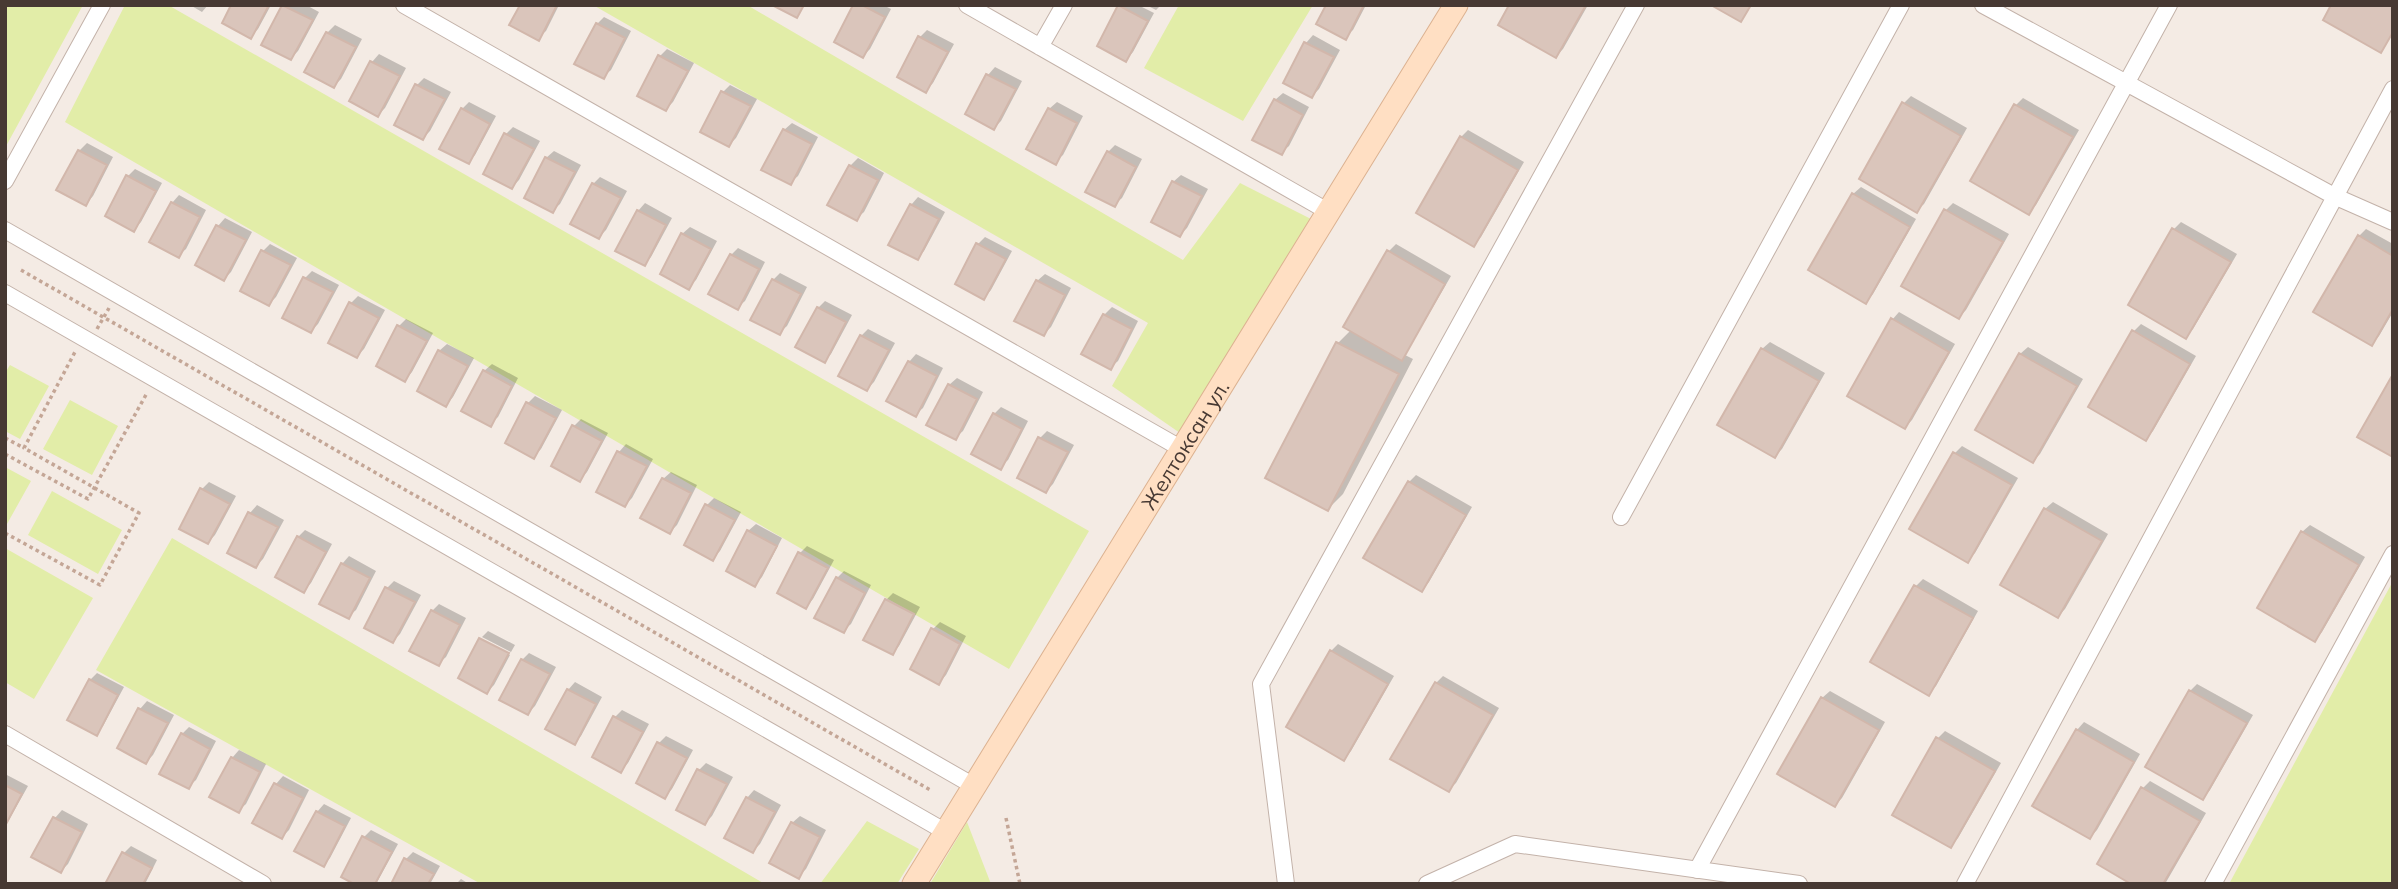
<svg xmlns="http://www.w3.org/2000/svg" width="2398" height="889" viewBox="0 0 2398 889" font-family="Mulish,sans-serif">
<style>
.green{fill:#e2eda8}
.shadow{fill:#0003}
.building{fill:#dac5bb;stroke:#d2b7ab;stroke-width:2}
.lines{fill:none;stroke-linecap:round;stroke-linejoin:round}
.street-casing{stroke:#c3b2a9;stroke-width:18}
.secondary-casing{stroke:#dcb291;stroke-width:25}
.path{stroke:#c4a696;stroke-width:3.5;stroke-dasharray:3.5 3.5;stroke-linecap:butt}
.street{stroke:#fff;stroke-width:16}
.secondary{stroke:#ffdfc3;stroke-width:23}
.labels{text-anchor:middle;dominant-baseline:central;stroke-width:7;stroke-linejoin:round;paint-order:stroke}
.street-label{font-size:21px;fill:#473933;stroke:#fff}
</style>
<rect width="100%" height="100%" fill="#f4ebe4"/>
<path class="green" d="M5,5H83L5,148Z
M125,5H168L1089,531L1009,669L65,122Z
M593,5H747L1183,260L1240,183L1311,219L1180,433L1112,386L1148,323Z
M1179,5H1313L1243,121L1144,68Z
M10,365L49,386L20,439L5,431V373Z
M70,400L118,426L92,475L43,449Z
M5,467L31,481L7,524L5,523Z
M52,491L122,530L98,574L28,535Z
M172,538L765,884H481L96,670Z
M5,548L93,598L34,699L5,682Z
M2393,581V884H2229Z
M867,821L919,849L897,884H820Z
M967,822L991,884H930Z"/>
<path class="shadow" d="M190,5H208L202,12Z
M233,5H271L258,29L251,36Z
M284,5H306L319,12L298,51L291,58L264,44Z
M522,5H559L546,31L538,38Z
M855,5H883L891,9L870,49L863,56Z
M1121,5H1138L1154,13L1133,52L1126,60Z
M1146,5H1161L1156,10Z
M1328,5H1366L1353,30L1345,37Z
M1511,5H1588L1563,49L1556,56Z
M604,17L631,31L611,70L603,77L597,24Z
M335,25L362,39L341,79L334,86L307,72L327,33Z
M927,30L954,44L933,83L926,90L920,37Z
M1313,35L1340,50L1319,89L1312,96L1285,82L1306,43Z
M667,49L694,63L673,102L666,109L639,95L660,56Z
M379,54L406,68L385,108L378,115L351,101L372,62Z
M995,67L1022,81L1001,121L994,128L967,113L988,75Z
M424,78L451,92L430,131L423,138L396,124L417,85Z
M730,85L757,99L736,138L729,145L723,92Z
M1283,93L1309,107L1289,146L1281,153L1275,100Z
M1911,96L1967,128L1924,204L1916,211L1904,103Z
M2023,98L2079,130L2036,205L2028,212L2016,105Z
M469,102L496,116L475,155L468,162L462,109Z
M1057,102L1083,116L1063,155L1055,162L1049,109Z
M792,123L818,137L798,176L790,183L784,130Z
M513,127L540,141L519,180L512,187L506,134Z
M1468,130L1524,162L1481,237L1474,244L1461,137Z
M87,143L113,157L93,196L86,204L59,190L79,151Z
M1115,145L1142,159L1122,198L1114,205L1108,152Z
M554,151L581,165L560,204L552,211L546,158Z
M858,158L884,173L864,212L856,219L850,166Z
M135,169L162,183L141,222L134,229L128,176Z
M1181,175L1208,189L1187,228L1180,235L1173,182Z
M600,177L627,191L606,230L599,237L593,184Z
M1861,187L1916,219L1873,294L1866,302L1853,194Z
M179,195L206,210L186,249L178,256L172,203Z
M918,197L945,212L924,251L917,258L911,205Z
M645,203L672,218L651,257L644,264L638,211Z
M1953,203L2009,234L1966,310L1959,317L1903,285L1946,210Z
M225,218L252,232L231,272L224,279L197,265L218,226Z
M2181,222L2237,254L2193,329L2186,337L2174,229Z
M690,227L717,241L696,280L688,287L682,234Z
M2366,229L2393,244V312L2379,336L2371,344L2359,236Z
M985,237L1012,251L991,290L984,298L978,244Z
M270,244L297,258L276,297L269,304L242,290L263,251Z
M1396,244L1451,276L1405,355L1413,359L1343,494L1328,509L1268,477L1338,343L1351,330L1389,251Z
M738,248L765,262L745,301L737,308L731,255Z
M312,271L339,285L318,324L311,331L284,317L305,278Z
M780,273L807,287L787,326L779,333L773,280Z
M1045,274L1071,288L1051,327L1044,334L1037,281Z
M358,296L385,310L364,349L357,356L351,303Z
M825,301L852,315L831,354L824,361L818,308Z
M1112,307L1138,321L1118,361L1110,368L1104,315Z
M1899,312L1955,344L1912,420L1905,427L1892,320Z
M406,319L433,333L412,372L405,380L399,326Z
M2141,324L2196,356L2153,431L2146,439L2134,331Z
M868,329L895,343L874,382L867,389L861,336Z
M1770,342L1825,373L1782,449L1775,456L1762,349Z
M447,344L474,358L453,397L446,405L439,351Z
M2028,347L2083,379L2040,454L2033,461L2020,354Z
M916,354L943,368L923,408L915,415L909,362Z
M492,364L518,378L498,417L490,424L484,371Z
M957,378L983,392L963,431L955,438L949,385Z
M535,396L562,410L541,449L534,456L528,403Z
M1001,407L1028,421L1008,460L1000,467L994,414Z
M581,419L608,433L587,472L580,479L574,426Z
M1047,431L1074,445L1053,484L1046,491L1019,477L1040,438Z
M626,444L653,459L632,498L625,505L598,491L619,452Z
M1962,446L2018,478L1975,553L1967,560L1955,453Z
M671,472L697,485L677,525L670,532L663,479Z
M1416,475L1472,507L1429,582L1422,590L1409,482Z
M209,482L236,496L215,535L208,542L181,528L202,489Z
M714,498L741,512L720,551L713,558L707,505Z
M2053,502L2108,534L2065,609L2058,616L2045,509Z
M257,505L284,520L263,559L256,566L229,552L250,513Z
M756,524L782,538L762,577L754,585L748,531Z
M2310,525L2365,557L2322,632L2315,640L2302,532Z
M305,530L332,544L311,583L304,590L298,537Z
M807,546L834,560L813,599L806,607L800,553Z
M349,556L376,571L356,610L348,617L322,603L342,564Z
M844,571L871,585L851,624L843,631L837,578Z
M1923,579L1978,611L1936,686L1928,693L1916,586Z
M394,581L421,595L400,634L393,641L366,627L387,588Z
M893,593L920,607L899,646L892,653L886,600Z
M439,604L466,618L446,657L438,664L432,611Z
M940,622L966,636L946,675L939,683L933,629Z
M488,631L515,645L511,652L482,637Z
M481,639L510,655L494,685L487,692L460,678Z
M1338,644L1394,676L1351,751L1344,759L1331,651Z
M529,653L556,667L535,706L528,713L522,660Z
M97,673L124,687L103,726L96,733L90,680Z
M1443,676L1499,708L1456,783L1448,790L1436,683Z
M575,682L602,697L581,736L574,743L568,690Z
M2197,684L2253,715L2210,790L2203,798L2190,691Z
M1830,691L1885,722L1842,798L1835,805L1822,698Z
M147,701L174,715L153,755L146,762L119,747L140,709Z
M622,710L649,724L628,763L621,770L615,717Z
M2084,722L2140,754L2097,830L2090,837L2077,730Z
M189,727L216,741L196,780L188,787L182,734Z
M1945,731L2001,763L1958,838L1950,846L1938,738Z
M666,736L693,750L672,789L665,796L659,743Z
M239,750L266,764L246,804L238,811L232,758Z
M706,763L733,777L712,816L705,823L678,809L699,770Z
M5,774L28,786L5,827Z
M283,776L309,790L289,830L282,837L255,823L276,784Z
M2150,781L2206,813L2165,884H2134L2143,788Z
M754,790L781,805L760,844L753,851L747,798Z
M324,804L351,818L330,858L323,865L297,851L317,812Z
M62,810L88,824L68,864L61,871L34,857L55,818Z
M800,816L826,830L806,869L799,876L792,823Z
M371,830L398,844L376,884H358L343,876L364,837Z
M131,846L157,860L145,884H107L123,854Z
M413,852L440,866L430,884H393L406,859Z
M461,879L469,884H456Z"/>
<path class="building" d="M231,5H269L251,39L222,23Z
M282,5L313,20L291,60L261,45Z
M520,5H557L539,41L509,25Z
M772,5H804L797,18Z
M853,5H862L885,17L863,58L834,42Z
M1118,5L1148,21L1126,62L1097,46Z
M1326,5H1364L1346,40L1316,24Z
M1509,5H1586L1556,58L1498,25Z
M1711,5H1751L1741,22Z
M2331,5H2393V32L2381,53L2323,20Z
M596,23L625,38L604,79L574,64Z
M326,32L356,47L334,88L304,72Z
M918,36L948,52L926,93L897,77Z
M1304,42L1334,57L1312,98L1283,83Z
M658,55L688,71L666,111L637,96Z
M370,61L400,76L378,117L349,101Z
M986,74L1016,89L994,130L965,114Z
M415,84L445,99L423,140L394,125Z
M721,91L751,106L729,147L700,132Z
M1274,99L1303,115L1282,155L1252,140Z
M1902,102L1961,136L1917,213L1859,179Z
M2014,104L2073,137L2029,215L1970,181Z
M461,108L490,124L469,164L439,149Z
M1048,108L1077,123L1056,165L1026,149Z
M783,129L812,144L791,185L761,170Z
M504,133L534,149L512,189L483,174Z
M1460,136L1518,170L1474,247L1416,213Z
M78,150L107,165L86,206L56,190Z
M1107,151L1136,167L1115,207L1085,192Z
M545,157L575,172L553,213L524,198Z
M849,165L878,180L857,221L827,205Z
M126,175L156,191L134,232L105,216Z
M1172,181L1202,196L1180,237L1151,222Z
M592,183L621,198L599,239L570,224Z
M1852,193L1910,227L1866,304L1808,270Z
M171,202L200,217L179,258L149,242Z
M910,204L939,219L918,260L888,245Z
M1944,209L2003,242L1959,319L1901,286Z
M637,210L666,225L645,266L615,251Z
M216,225L246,240L224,281L195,265Z
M2172,228L2231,262L2186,339L2128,305Z
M681,233L711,249L689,290L660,274Z
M2358,235L2393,256V309L2372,346L2313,312Z
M976,243L1006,259L984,300L955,284Z
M261,250L291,265L269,306L240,291Z
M1387,250L1445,284L1402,361L1343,327Z
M730,254L759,269L738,310L708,294Z
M303,277L333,292L311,333L282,318Z
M772,279L801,294L780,335L750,320Z
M1036,280L1065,295L1044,336L1014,321Z
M349,302L379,318L357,358L328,343Z
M817,307L846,322L825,363L795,347Z
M1103,314L1132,329L1111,370L1081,354Z
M1891,318L1949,352L1905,429L1847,396Z
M397,325L427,341L405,382L376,366Z
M2132,330L2190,364L2146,441L2088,407Z
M860,335L889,350L867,391L838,376Z
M1336,342L1399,374L1328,511L1265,478Z
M1761,348L1819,381L1775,458L1717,425Z
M438,350L468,366L446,407L417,391Z
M2019,353L2077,386L2033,463L1975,430Z
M908,361L937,376L916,417L886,401Z
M483,370L512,386L491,427L461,411Z
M2393,374V457L2357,437Z
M948,384L977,399L956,440L926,425Z
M526,402L556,418L534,459L505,443Z
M993,413L1022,429L1001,470L971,454Z
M572,425L602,441L580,482L551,466Z
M1038,437L1068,452L1046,493L1017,478Z
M617,451L647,466L625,507L596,492Z
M1953,452L2012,485L1968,563L1909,529Z
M662,478L691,493L670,534L640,518Z
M1408,481L1466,515L1422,592L1363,558Z
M200,488L230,504L208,544L179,529Z
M705,504L735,520L713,561L684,545Z
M2044,508L2102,541L2058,618L2000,585Z
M248,512L278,527L256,568L227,553Z
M747,530L777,546L755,587L726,571Z
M2301,531L2359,565L2315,642L2257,608Z
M297,536L326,552L304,593L275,577Z
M798,552L828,568L806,609L777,593Z
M341,563L370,578L349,619L319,604Z
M836,577L865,593L844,633L814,618Z
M1914,585L1973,618L1929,696L1870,662Z
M385,587L415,602L393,643L364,628Z
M885,599L914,614L893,655L863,640Z
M431,610L460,625L439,666L409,651Z
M931,628L960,644L939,685L910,669Z
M479,638L509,653L487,694L458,678Z
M1330,650L1388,684L1344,761L1286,727Z
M521,659L550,674L528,715L499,700Z
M89,679L118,695L97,736L67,720Z
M1435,682L1493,715L1449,792L1390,759Z
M567,689L596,704L575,745L545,729Z
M2189,690L2247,723L2203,800L2145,767Z
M1821,697L1879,730L1835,807L1777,774Z
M138,708L168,723L146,764L117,748Z
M613,716L643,732L621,773L592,757Z
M2076,729L2134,762L2090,839L2032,806Z
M181,733L210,749L189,789L159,774Z
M1936,737L1995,771L1951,848L1892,815Z
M657,742L687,758L665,799L636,783Z
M231,757L260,772L239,813L209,797Z
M697,769L727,784L705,825L676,810Z
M274,783L303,798L282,839L252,823Z
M5,785L22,794L5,826Z
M2141,787L2200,821L2163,884H2131L2097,864Z
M746,797L775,812L753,853L724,838Z
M316,811L345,826L324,867L294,851Z
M53,817L82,832L61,873L31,857Z
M791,822L820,837L799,879L769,863Z
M362,836L392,852L375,884H354L341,877Z
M122,852L152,868L143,884H105Z
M404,858L434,874L428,884H391Z"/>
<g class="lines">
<defs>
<path id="street" d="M404,5L1182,449
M967,5L1329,212
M1983,5L2334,196L2393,222
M1040,47L1064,5
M5,181L102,5
M5,230L974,786
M5,293L946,832
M1621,517L1901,5
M5,734L263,884
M1697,870L2169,5
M1286,884L1261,684L1636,5
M1427,884L1515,844L1799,884
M1965,884L2393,89
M2213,884L2393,554"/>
<g id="secondary">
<path id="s1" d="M914,884L1456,5"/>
</g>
</defs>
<use href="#street" class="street-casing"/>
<use href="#secondary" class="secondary-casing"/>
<path class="path" d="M21,270L932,791
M97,329L109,308
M5,438L24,448
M5,454L88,499L147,393
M5,533L100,585L139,513L24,448L75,352
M1006,818L1020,884"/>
<use href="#street" class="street"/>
<use href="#secondary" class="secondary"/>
</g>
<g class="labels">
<g class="street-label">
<text stroke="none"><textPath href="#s1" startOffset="516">Желтоксан ул.</textPath></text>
</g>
</g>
<rect width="2398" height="889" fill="none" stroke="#473933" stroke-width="14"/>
</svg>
